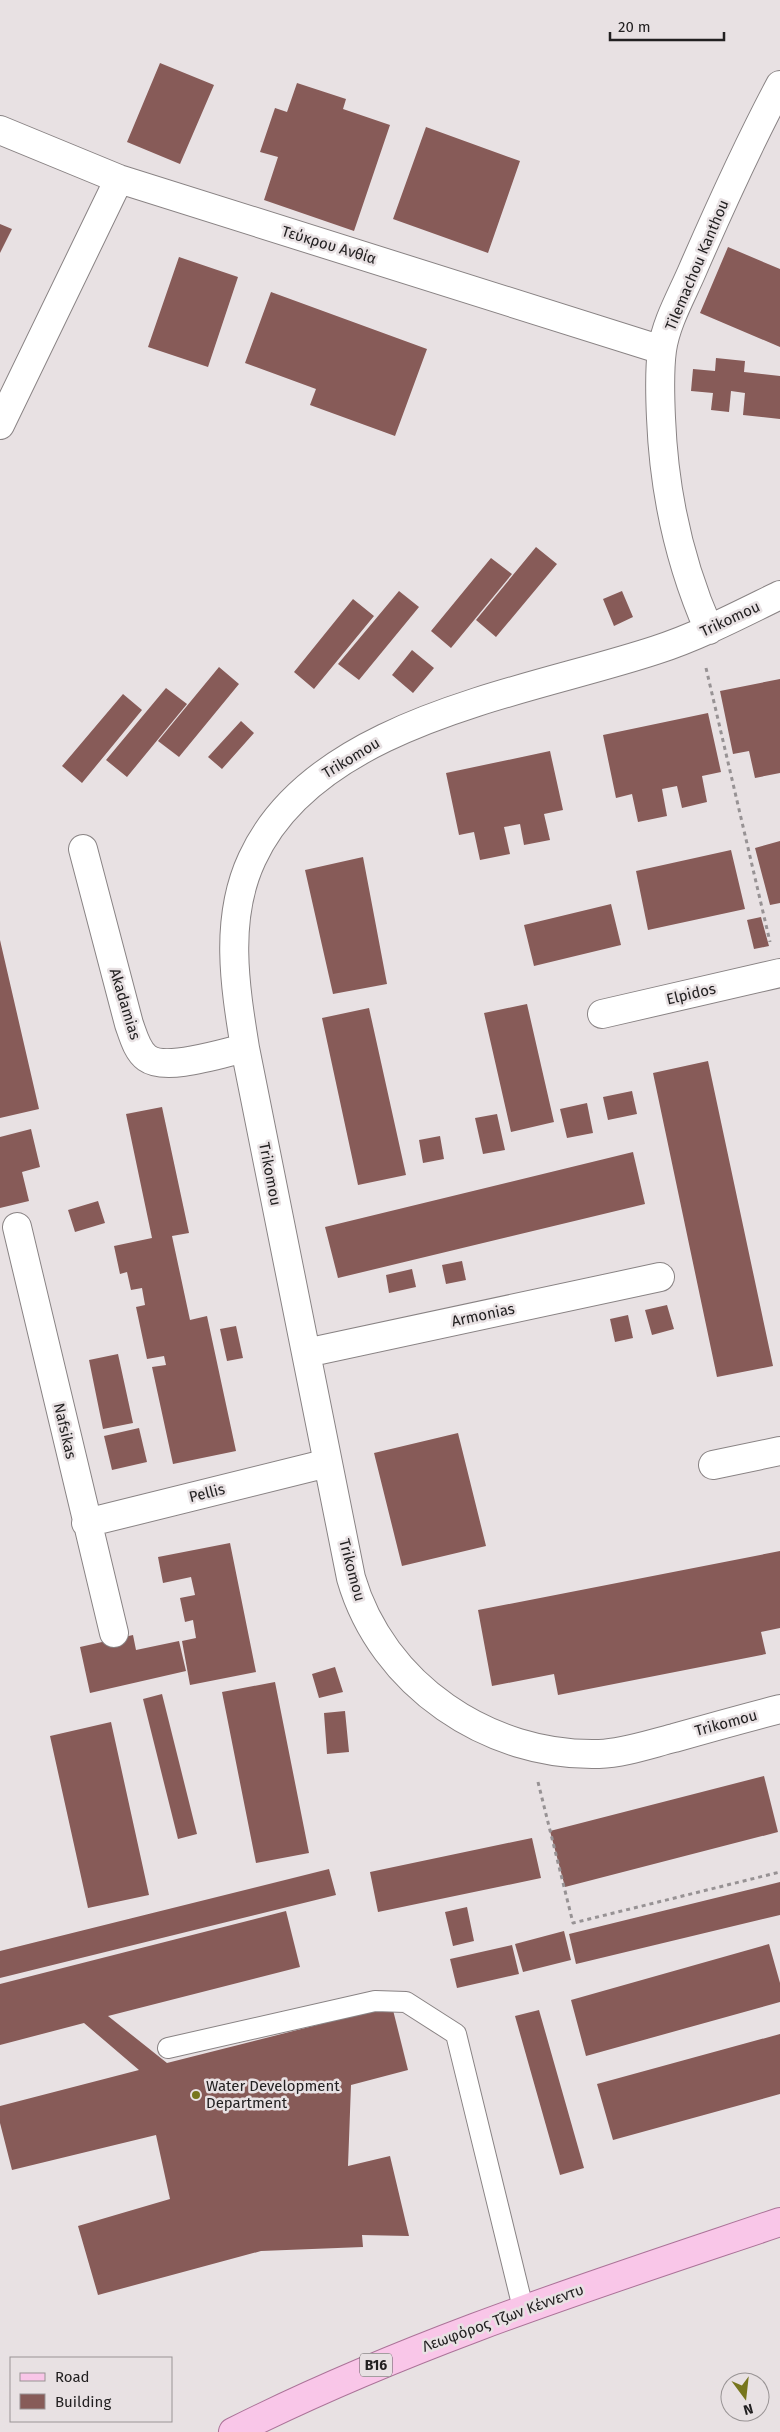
<svg xmlns="http://www.w3.org/2000/svg" width="780" height="2432" viewBox="0 0 780 2432" font-family="'Fira Sans',sans-serif">
<style>
.building{fill:#875b58}
.lines{fill:none;stroke-linecap:round;stroke-linejoin:round}
.service-casing{stroke:#898384;stroke-width:22}
.minor-casing{stroke:#898384;stroke-width:30}
.primary-casing{stroke:#ab7398;stroke-width:30}
.path{stroke:#979294;stroke-width:3;stroke-dasharray:4 4;stroke-linecap:butt}
.service{stroke:#fff;stroke-width:20}
.minor{stroke:#fff;stroke-width:28}
.primary{stroke:#f9c6e8;stroke-width:28}
.poi-dot{fill:#77761d;stroke:#e8e1e3;stroke-width:2}
.labels{text-anchor:middle;dominant-baseline:central;stroke-width:5;stroke-linejoin:round;paint-order:stroke}
.shield{fill:#e8e1e3;stroke:#5d5a5b;stroke-width:1}
.shield-label{font-size:14px;font-weight:bold;fill:#222021}
.street-label{font-size:15px;fill:#222021;stroke:#e8e1e3}
.poi-label{font-size:15px;fill:#222021;stroke:#e8e1e3;text-anchor:start}
</style>
<rect width="100%" height="100%" fill="#e8e1e3"/>
<path class="building" d="M160,63L214,85L180,164L127,142Z
M297,83L346,99L343,109L390,125L354,231L264,200L278,157L260,152L275,108L287,112Z
M426,127L520,161L488,253L393,219Z
M0,224L12,229L0,253Z
M728,247L780,269V347L700,313Z
M179,257L238,277L208,367L148,347Z
M271,292L427,349L395,436L310,405L316,389L245,363Z
M716,358L745,361L744,372L780,376V419L743,415L745,393L731,391L729,412L711,410L713,393L691,391L693,369L715,371Z
M536,547L557,564L496,637L476,620Z
M491,558L512,574L451,648L431,631Z
M399,591L419,607L359,680L338,664Z
M622,591L633,617L614,626L603,599Z
M353,599L374,616L314,689L294,672Z
M412,650L434,668L413,693L392,675Z
M219,667L239,684L179,757L158,741Z
M780,679V773L755,778L749,751L733,754L720,691Z
M166,688L187,704L127,777L106,760Z
M123,694L142,710L82,783L62,766Z
M708,713L721,772L702,776L707,802L682,808L677,786L662,789L667,816L638,822L632,794L616,798L603,735Z
M241,721L254,733L222,769L208,757Z
M550,751L563,810L544,814L550,840L524,845L520,824L504,827L510,854L480,860L474,832L459,835L446,773Z
M780,841V903L770,905L755,848Z
M731,850L745,909L648,930L636,871Z
M363,857L387,984L333,994L305,870Z
M611,904L621,945L534,966L524,925Z
M761,917L769,946L754,949L747,920Z
M0,940L39,1109L0,1118Z
M527,1004L554,1122L511,1132L484,1013Z
M369,1008L406,1175L358,1185L322,1018Z
M708,1061L773,1366L717,1377L653,1073Z
M632,1091L637,1114L608,1120L603,1097Z
M587,1103L593,1133L567,1138L560,1109Z
M162,1107L189,1233L172,1236L190,1320L207,1316L236,1451L173,1464L152,1367L166,1365L164,1356L147,1359L136,1307L145,1305L142,1288L131,1290L127,1272L120,1274L114,1246L152,1238L126,1114Z
M497,1114L505,1150L483,1154L475,1118Z
M31,1129L40,1167L22,1172L29,1201L0,1208V1137Z
M440,1136L444,1159L423,1163L419,1140Z
M633,1152L645,1204L338,1278L325,1227Z
M98,1201L105,1223L75,1232L68,1210Z
M462,1261L466,1280L446,1284L442,1265Z
M412,1269L416,1287L389,1293L386,1275Z
M667,1305L674,1329L652,1335L645,1310Z
M628,1315L633,1338L615,1342L610,1319Z
M236,1326L243,1358L227,1361L220,1329Z
M118,1354L133,1423L103,1429L89,1360Z
M139,1428L147,1462L112,1470L104,1436Z
M458,1433L486,1546L402,1566L374,1453Z
M230,1543L256,1672L190,1685L182,1641L196,1638L193,1620L185,1622L180,1598L195,1595L191,1577L163,1583L158,1557Z
M780,1551V1628L761,1632L766,1654L558,1695L554,1674L492,1686L478,1610Z
M133,1635L136,1650L179,1641L186,1671L90,1693L80,1647Z
M335,1667L343,1692L319,1698L312,1674Z
M275,1682L309,1853L256,1863L222,1692Z
M162,1694L197,1834L178,1839L143,1699Z
M345,1711L349,1752L327,1754L324,1713Z
M111,1722L149,1895L88,1908L50,1736Z
M764,1776L778,1832L565,1887L550,1831Z
M532,1838L541,1878L378,1912L370,1872Z
M329,1869L336,1895L0,1978V1951Z
M780,1882V1915L576,1964L569,1934Z
M467,1907L474,1941L453,1946L445,1912Z
M286,1911L300,1967L108,2016L167,2063L392,2006L408,2070L351,2085L348,2166L390,2156L409,2236L362,2235L363,2247L261,2251L98,2295L78,2226L170,2199L156,2135L12,2170L0,2123V2106L139,2070L84,2023L0,2045V1984Z
M564,1931L571,1960L523,1972L515,1944Z
M769,1944L780,1983V2002L586,2056L571,2000Z
M512,1945L519,1974L457,1988L450,1959Z
M539,2010L584,2168L560,2175L515,2016Z
M780,2034V2094L613,2140L597,2084Z"/>
<g class="lines">
<defs>
<path id="service" d="M168,2048L375,2001L406,2002L456,2034L523,2308"/>
<path id="minor" d="M0,130L119,179L662,350
M0,425L119,179
M780,595C739,615 699,636 656,650C526,693 315,721 252,859C224,919 235,986 245,1048L351,1578C382,1685 489,1757 599,1754C624,1753 650,1744 674,1738C709,1728 745,1718 780,1709
M709,630C679,562 664,493 661,418C660,396 659,372 662,350C666,322 682,295 693,269C720,207 748,145 780,85
M83,849L129,1024C133,1035 137,1051 147,1058C166,1072 222,1053 245,1048
M602,1014L780,973
M17,1227L114,1633
M306,1353L660,1277
M713,1465L780,1451
M86,1523L328,1463"/>
<path id="primary" d="M233,2432C410,2343 593,2285 780,2222"/>
</defs>
<use href="#service" class="service-casing"/>
<use href="#minor" class="minor-casing"/>
<use href="#primary" class="primary-casing"/>
<path class="path" d="M706,668L770,942
M538,1782L573,1923L780,1872"/>
<use href="#service" class="service"/>
<use href="#minor" class="minor"/>
<use href="#primary" class="primary"/>
</g>
<circle class="poi-dot" cx="196" cy="2095" r="5"/>
<g class="labels">
<rect class="shield" x="360" y="2353.5" width="32" height="23" rx="4"/>
<g class="shield-label">
<text x="376" y="2365">B16</text>
</g>
<g class="street-label">
<text transform="translate(329 245) rotate(17)">Τεύκρου Ανθία</text>
<text transform="translate(697 265) rotate(-67)">Tilemachou Kanthou</text>
<text transform="translate(730 619) rotate(-25)">Trikomou</text>
<text transform="translate(351 758) rotate(-31)">Trikomou</text>
<text transform="translate(691 994) rotate(-13)">Elpidos</text>
<text transform="translate(125 1004) rotate(73)">Akadamias</text>
<text transform="translate(270 1174) rotate(79)">Trikomou</text>
<text transform="translate(483 1315) rotate(-12)">Armonias</text>
<text transform="translate(65 1431) rotate(77)">Nafsikas</text>
<text transform="translate(207 1493) rotate(-14)">Pellis</text>
<text transform="translate(352 1570) rotate(75)">Trikomou</text>
<text transform="translate(726 1723) rotate(-15)">Trikomou</text>
<text transform="translate(503 2318) rotate(-20)">Λεωφόρος Τζων Κέννεντυ</text>
</g>
<g class="poi-label">
<text x="206" y="2086">Water Development<tspan x="206" dy="17">Department</tspan></text>
</g>
</g>
<rect x="10" y="2357" width="162" height="65" fill="#e8e1e3" stroke="#999495"/>
<rect x="20" y="2373" width="25" height="8" fill="#f9c6e8" stroke="#999495"/>
<text x="55" y="2382" font-size="15" fill="#222021">Road</text>
<rect x="20" y="2394" width="25" height="15" fill="#875b58" stroke="#999495"/>
<text x="55" y="2407" font-size="15" fill="#222021">Building</text>
<g transform="translate(745 2397) rotate(165)"><circle r="24" fill="#e8e1e3" stroke="#999495"/>
<path d="M0-4L9 19L0 12L-9 19Z" fill="#77761d"/>
<text y="-8" font-size="14" font-weight="bold" text-anchor="middle" fill="#222021">N</text>
</g>
<path d="M610 32v8h114v-8" fill="none" stroke="#222021" stroke-width="2.5"/>
<text x="618" y="32" font-size="15" fill="#222021" stroke="#e8e1e3" stroke-width="4" paint-order="stroke">20 m</text>
</svg>
